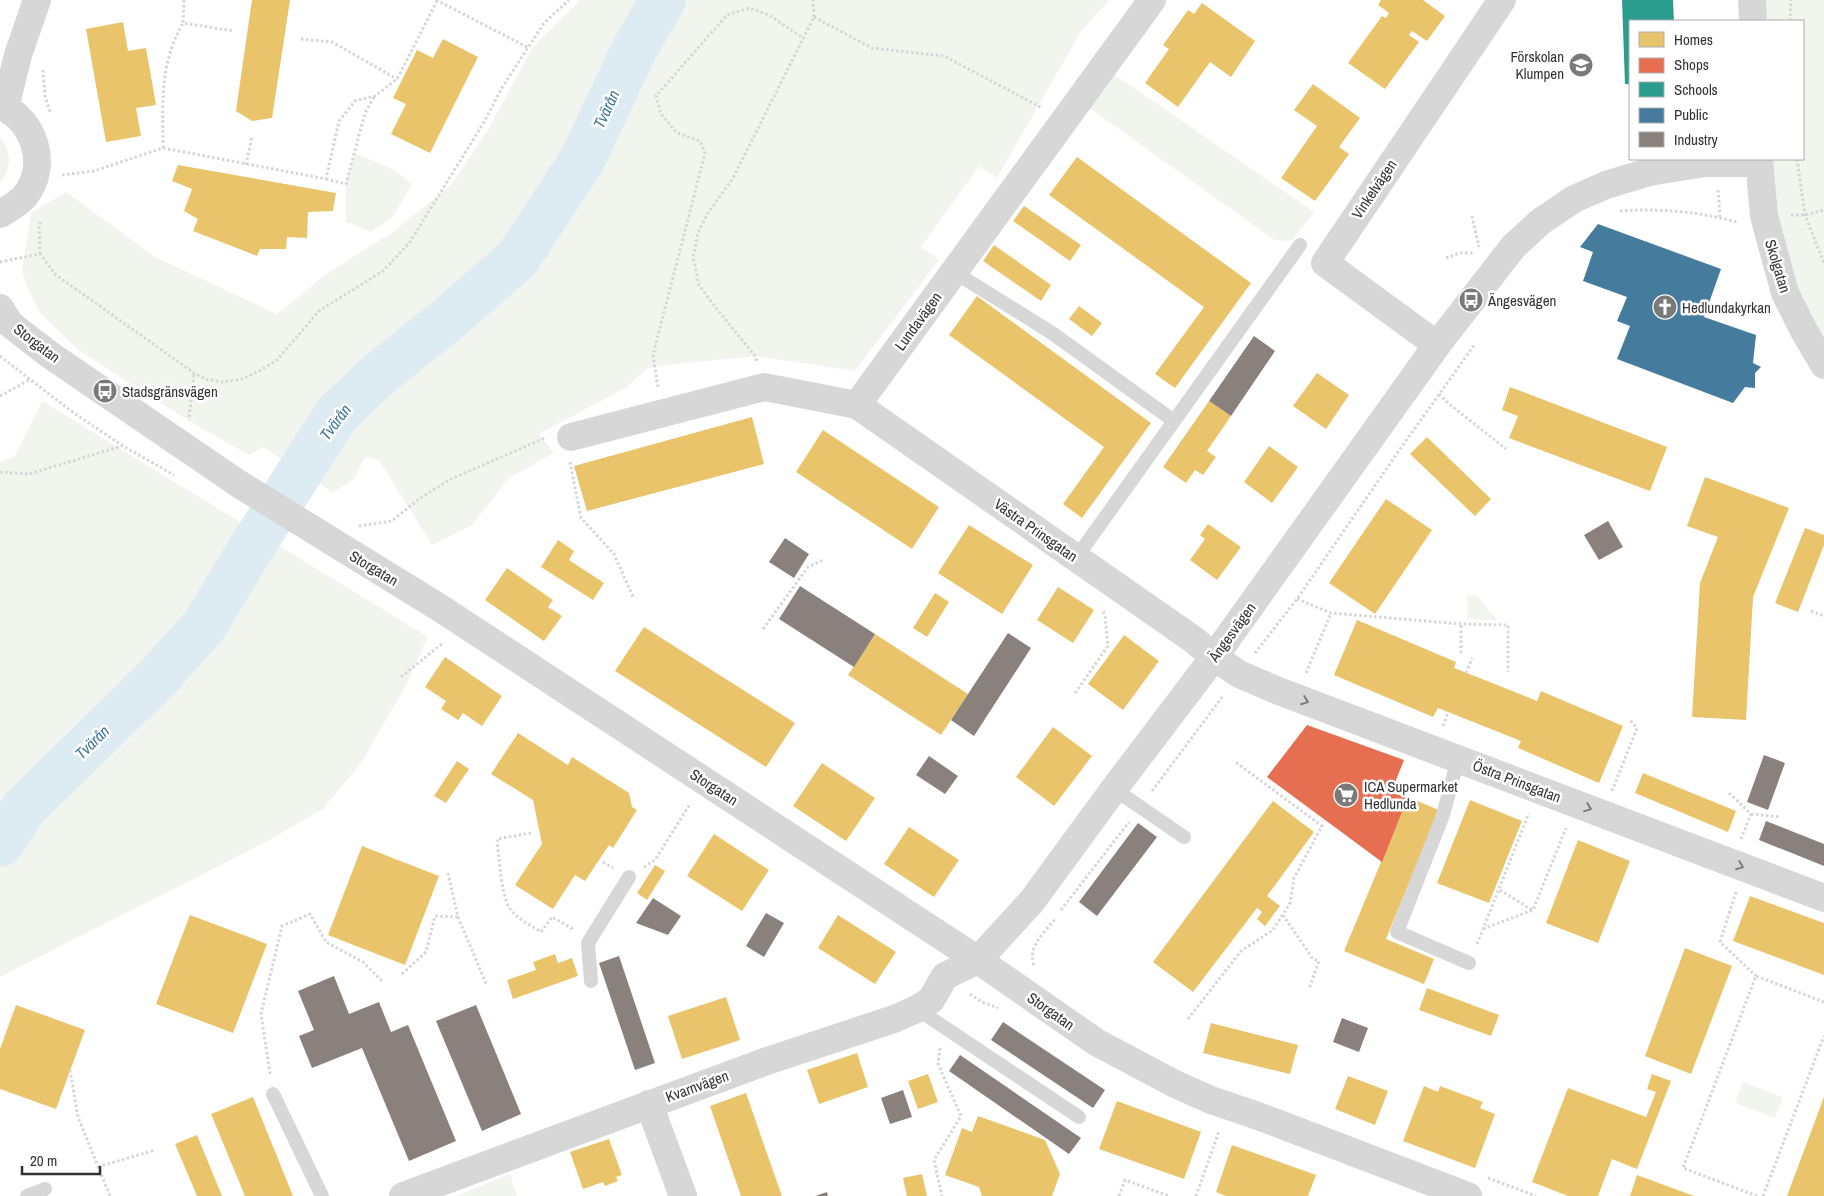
<svg xmlns="http://www.w3.org/2000/svg" width="1824" height="1196" viewBox="0 0 1824 1196" font-family="'Archivo Narrow',sans-serif">
<style>
.green{fill:#f1f5ed}
.homes{fill:#e9c46a}
.shops{fill:#e76f51}
.schools{fill:#2a9d8f}
.public{fill:#457b9d}
.industry{fill:#8a817c}
.lines{fill:none;stroke-linecap:round;stroke-linejoin:round}
.river{stroke:#ddebf3;stroke-width:46}
.path{stroke:#d6d6d6;stroke-width:3;stroke-dasharray:2.5 2.5;stroke-linecap:butt}
.service{stroke:#d7d7d7;stroke-width:14}
.minor{stroke:#d7d7d7;stroke-width:28}
.tertiary{stroke:#d7d7d7;stroke-width:28}
.oneway{stroke:#7d7d7d}
.labels{text-anchor:middle;dominant-baseline:central;stroke-width:5;stroke-linejoin:round;paint-order:stroke}
.poi-label{font-size:15px;fill:#333;stroke:#fff;text-anchor:start}
.street-label{font-size:15px;fill:#333;stroke:#fff}
.water-label{font-size:16px;font-style:italic;fill:#3f7597;stroke:#fff}
</style>
<rect width="100%" height="100%" fill="#fff"/>
<path class="green" d="M580,0H1109L1080,33L997,178L979,166L921,247L939,260L855,371L755,356L657,366L648,368L625,388L539,434L554,453L509,478L472,525L432,545L379,460L365,457L355,478L333,493L263,447L249,455L189,421L77,349L40,313L27,287L22,271L31,213L66,192L155,257L277,314L325,275L393,232L451,185L489,128L532,48Z
M1752,0H1824V365L1804,331L1759,159H1803V21H1753Z
M1108,70L1314,212L1291,241L1274,240L1084,104Z
M0,137C12,151 12,169 0,183Z
M355,153L395,170L412,184L392,218L371,232L346,222V184Z
M42,401L428,637L404,689L361,763L323,809L262,844L0,977V462L15,456Z
M1467,595L1477,596L1497,620L1467,619Z
M1743,1082L1783,1097L1775,1118L1735,1103Z
M510,1174L517,1196H456Z"/>
<path class="homes" d="M252,0H290L272,118L252,121L236,111Z
M1381,0H1423L1445,16L1427,41L1412,31L1409,35L1419,42L1385,89L1348,63L1382,16L1386,18L1389,13L1378,5Z
M1202,3L1255,41L1231,77L1210,62L1178,107L1145,83L1169,49L1163,45L1188,10L1194,14Z
M123,22L128,51L146,48L156,105L136,108L141,136L106,142L86,29Z
M443,39L478,57L430,153L391,134L406,104L393,98L417,50L433,58Z
M1313,84L1360,118L1339,147L1349,154L1315,201L1281,178L1317,126L1294,110Z
M1077,157L1251,283L1175,388L1155,374L1204,307L1049,195Z
M178,165L336,193L333,211L308,212L307,238L287,237L286,249H260L257,256L193,231L198,219L184,211L192,189L172,181Z
M1024,206L1081,245L1070,261L1013,221Z
M994,245L1051,285L1041,301L983,261Z
M977,296L1151,423L1082,518L1063,504L1104,447L949,335Z
M1079,306L1102,323L1092,336L1069,319Z
M1317,373L1349,395L1326,429L1293,406Z
M1510,387L1667,447L1650,491L1509,438L1518,416L1502,410Z
M1209,401L1231,416L1207,451L1216,457L1203,475L1195,470L1186,483L1163,467Z
M752,417L764,464L587,511L574,466Z
M823,430L939,507L912,549L796,472Z
M1427,437L1491,499L1475,516L1410,454Z
M1269,446L1298,467L1272,503L1244,482Z
M1705,477L1789,508L1753,597L1746,720L1692,717L1700,583L1718,537L1687,526Z
M1386,499L1432,530L1375,614L1329,583Z
M1208,524L1241,547L1217,580L1190,560L1205,539L1200,535Z
M969,525L1033,565L1002,614L938,573Z
M1805,528L1824,535V545L1798,612L1775,603Z
M558,540L574,551L569,560L604,583L593,600L541,567Z
M507,568L553,600L548,607L562,616L544,641L485,600Z
M1058,587L1094,610L1073,643L1037,620Z
M935,593L949,602L927,637L913,628Z
M1357,620L1456,662L1454,668L1477,677L1537,701L1541,691L1623,726L1599,783L1518,748L1521,741L1438,708L1433,717L1334,675Z
M644,627L795,723L766,767L615,671Z
M875,634L968,694L941,735L848,675Z
M1124,635L1159,661L1123,710L1088,684Z
M445,657L502,696L482,726L463,713L458,720L441,709L446,701L425,687Z
M1053,727L1092,756L1054,806L1016,777Z
M518,733L568,765L572,757L629,793L632,807L637,810L613,848L609,845L585,881L575,875L553,909L515,885L542,844L533,800L491,774Z
M457,761L469,769L446,803L434,796Z
M822,763L875,798L846,841L793,806Z
M1643,773L1736,811L1728,832L1635,793Z
M1408,797L1439,810L1386,939L1434,959L1424,984L1344,951Z
M1470,800L1522,821L1489,903L1437,883Z
M1273,801L1314,832L1267,896L1280,906L1265,926L1257,919L1262,912L1257,908L1193,992L1153,962Z
M909,827L959,860L934,897L884,864Z
M714,834L769,870L742,911L687,876Z
M1578,840L1630,861L1598,943L1546,923Z
M362,846L439,876L405,965L328,935Z
M655,865L665,871L647,900L637,893Z
M1750,896L1824,923V975L1733,941Z
M190,915L267,944L233,1033L156,1004Z
M838,915L896,952L875,984L818,948Z
M1685,948L1732,966L1691,1074L1645,1056Z
M555,954L558,963L572,958L578,976L513,999L507,980L536,970L533,962Z
M1427,988L1499,1015L1491,1036L1419,1010Z
M726,997L740,1040L682,1059L668,1016Z
M16,1005L85,1030L56,1109L0,1089V1049Z
M1211,1023L1298,1045L1290,1074L1203,1053Z
M857,1053L868,1087L819,1104L807,1070Z
M928,1074L938,1102L918,1109L908,1081Z
M1652,1074L1671,1081L1637,1169L1612,1159L1598,1196H1568L1532,1182L1568,1088L1646,1117L1656,1092L1647,1089Z
M1348,1076L1388,1091L1375,1125L1335,1109Z
M1424,1086L1438,1092L1440,1086L1483,1102L1480,1108L1495,1114L1475,1168L1403,1141Z
M746,1093L764,1145L782,1196H741L710,1106Z
M253,1097L293,1196H245L211,1114Z
M1824,1097V1196H1787Z
M1117,1101L1201,1132L1184,1179L1099,1149Z
M978,1116L1045,1140L1060,1174L1052,1196H982L979,1187L945,1175L962,1128L972,1132Z
M197,1135L222,1196H197L175,1144Z
M609,1139L622,1175L616,1177L618,1181L605,1186L603,1182L583,1189L570,1152Z
M1232,1145L1316,1175L1308,1196H1226L1216,1192Z
M922,1174L927,1196H907L903,1178Z
M1637,1175L1694,1196H1630Z"/>
<path class="shops" d="M1307,725L1404,760L1391,793L1408,797L1382,862L1267,777Z"/>
<path class="schools" d="M1622,0H1673L1674,21H1630V84H1625Z"/>
<path class="public" d="M1598,224L1721,269L1704,317L1756,335L1753,363L1761,367L1755,373V388L1745,387L1733,403L1617,359L1630,326L1617,321L1627,297L1583,281L1593,252L1580,247Z"/>
<path class="industry" d="M1254,336L1275,351L1231,416L1209,401Z
M1608,521L1623,547L1599,560L1584,535Z
M785,538L809,554L794,578L769,562Z
M800,586L875,634L854,667L779,619Z
M1008,633L1031,648L974,736L951,720Z
M1764,755L1785,763L1768,810L1747,802Z
M929,756L958,776L945,794L916,775Z
M1766,821L1824,844V866L1759,840Z
M1138,823L1157,837L1097,916L1079,902Z
M653,898L681,916L668,935L636,923Z
M766,913L784,923L764,957L746,946Z
M619,956L655,1063L635,1070L599,963Z
M334,976L349,1014L379,1002L391,1032L408,1025L456,1141L409,1161L362,1048L312,1068L299,1036L314,1030L298,991Z
M476,1005L521,1114L482,1131L436,1021Z
M1342,1018L1368,1028L1359,1052L1333,1042Z
M1003,1022L1105,1090L1093,1108L991,1040Z
M960,1055L1081,1138L1069,1154L949,1071Z
M903,1090L912,1117L890,1124L881,1098Z
M827,1192L828,1196H815Z"/>
<g class="lines">
<path class="river" d="M0,844L25,807L158,677L204,626L251,548L337,414L378,375L448,319L517,259L581,162L635,48L663,0"/>
<path class="path" d="M184,0L183,23L234,31
M436,0L529,48
M814,17L872,48L944,56L1042,108
M1790,21L1791,0
M301,39L332,42L397,79
M43,70L45,96L50,112
M163,148C163,102 159,65 183,23
M1797,159L1805,215L1824,263
M246,165L252,136
M62,175L94,171L163,148L326,179L339,121L355,101L375,96L397,79L437,1
M326,179L346,184L365,113L374,97
M1718,190L1720,217
M1620,211C1660,208 1699,212 1737,222
M1791,215H1805L1824,210
M1472,216L1479,247
M40,254L39,226L41,221
M1446,258L1460,253H1473
M0,262L40,254L56,275L194,373L205,379L222,382L242,379L259,371L277,360L319,311L383,271L410,242L484,122L503,86L544,23L569,0
M0,356L71,411L123,446L174,475
M757,361L755,356L713,304L699,285L693,257L698,233L708,213L733,178L814,17L813,0
M658,387L653,355L705,153L700,141L677,133L661,114L656,96L727,15L749,8L769,15L803,38
M1439,394L1449,404L1506,449
M0,396L29,380
M189,417L194,373
M570,462L581,518L614,554L634,599
M0,472L29,474L122,446
M359,526L392,521L420,498L451,479L545,438
M1297,599L1331,613L1461,624L1508,625V672
M1811,611L1824,616
M763,629L808,567L823,560
M1255,653L1297,599L1398,452L1475,344
M1461,653V624
M1306,673L1331,613
M1466,673L1472,658
M401,677L443,643
M1075,693L1108,646L1105,615L1102,610
M1443,726L1448,712
M1152,791L1223,696
M1612,791L1637,728L1629,719
M1729,793L1751,814L1741,839
M1751,814L1780,817
M531,833L497,839C499,856 501,896 510,909C517,919 531,925 541,932L552,917L573,929
M603,862L613,868
M644,867L655,860L690,804
M448,873L458,917L487,986
M1500,890L1532,910
M1736,892L1720,942L1756,976
M1061,910L1129,822
M1283,915L1313,959L1319,961L1309,989
M1483,929L1533,910L1566,828
M1477,944L1529,813
M1034,965C1027,947 1044,933 1055,919
M402,974L426,952L435,916L458,917
M970,994L982,1002L998,1008
M1188,1019L1241,951L1273,930L1290,903L1294,878L1322,826L1234,761
M940,1048L938,1064L961,1116L934,1160L942,1196
M70,1070L78,1117L110,1196
M270,1074L261,1014L282,926L310,914L326,942L363,962L383,982
M98,1167L155,1150
M1488,1178L1536,1196
M1119,1196L1125,1180L1169,1196
M1196,1196L1219,1131
M1757,1196L1683,1168L1756,976L1824,1002
M1763,1196L1824,1036"/>
<path class="service" d="M954,272L1052,333L1174,421
M1076,558L1300,245
M1458,759L1443,815L1397,932L1469,963
M1114,789L1184,837
M591,981L588,943L629,877
M917,1009L1079,1117
M273,1094L322,1196
M27,1196L45,1189"/>
<path class="minor" d="M1752,0L1753,21
M1759,159L1764,216L1785,293L1804,331L1824,365
M1437,345L1325,263L1502,0
M857,405L1194,640L1214,657L1239,674L1276,690L1824,898
M571,437L764,387L857,405L1152,0
M649,1104L683,1196
M403,1196L764,1062L894,1019L917,1009L931,1000L945,976L978,960L1032,901L1114,789L1214,657L1437,345L1513,247L1540,222L1574,199L1606,185L1649,172L1705,163H1759"/>
<path class="tertiary" d="M0,105C35,120 49,166 25,196C18,204 9,209 0,214
M5,108L18,55L37,0
M0,308L10,324L50,355L239,484L440,608L978,960L1096,1042L1175,1084L1211,1100L1258,1116L1468,1196"/>
</g>
<defs><path id="oneway-chevron" d="M-2-3.5L2.5 0L-2 3.5" fill="none" stroke-width="1.6" stroke-linecap="round" stroke-linejoin="round" transform="scale(1.25)"/></defs>
<g class="oneway">
<use href="#oneway-chevron" transform="translate(1305 701) rotate(21)"/>
<use href="#oneway-chevron" transform="translate(1588 808) rotate(21)"/>
<use href="#oneway-chevron" transform="translate(1740 866) rotate(21)"/>
</g>
<defs>
<symbol id="school-disc" viewBox="-11 -11 22 22"><circle r="9.5" fill="#7a7a7a" stroke="#fff"/><path d="M0-5L7-2L0 1L-7-2ZM-4 1L0 2.5L4 1V4Q0 6-4 4Z" fill="#fff"/></symbol>
<symbol id="bus-disc" viewBox="-11 -11 22 22"><circle r="9.5" fill="#7a7a7a" stroke="#fff"/><path d="M-5-6H5V4H4V6H2V4H-2V6H-4V4H-5ZM-3.5-4V0h7V-4ZM-3.5 1.2v1.5H-2V1.2ZM2 1.2v1.5H3.5V1.2Z" fill="#fff"/></symbol>
<symbol id="church-disc" viewBox="-11 -11 22 22"><circle r="9.5" fill="#7a7a7a" stroke="#fff"/><path d="M-1.2-6h2.4v3.5h3.3v2.4h-3.3V6h-2.4V-.1h-3.3v-2.4h3.3Z" fill="#fff"/></symbol>
<symbol id="supermarket-disc" viewBox="-11 -11 22 22"><circle r="9.5" fill="#7a7a7a" stroke="#fff"/><path d="M-6-5.5h2.5l.6 2H6L4.5 2H-2.5L-4.4-4H-6ZM-1.5 3.2a1.3 1.3 0 1 0 .1 0ZM3 3.2a1.3 1.3 0 1 0 .1 0Z" fill="#fff"/></symbol>
</defs>
<g fill-rule="evenodd">
<use href="#school-disc" x="1567" y="51" width="28" height="28"/>
<use href="#bus-disc" x="1457" y="286" width="28" height="28"/>
<use href="#church-disc" x="1651" y="293" width="28" height="28"/>
<use href="#bus-disc" x="91" y="377" width="28" height="28"/>
<use href="#supermarket-disc" x="1332" y="781" width="28" height="28"/>
</g>
<g class="labels">
<g class="poi-label">
<text x="1564" y="56" text-anchor="end">Förskolan<tspan x="1564" dy="17">Klumpen</tspan></text>
<text x="1488" y="300">Ängesvägen</text>
<text x="1682" y="307">Hedlundakyrkan</text>
<text x="122" y="391">Stadsgränsvägen</text>
<text x="1364" y="786">ICA Supermarket<tspan x="1364" dy="17">Hedlunda</tspan></text>
</g>
<g class="street-label">
<text transform="translate(1374 189) rotate(-56)">Vinkelvägen</text>
<text transform="translate(1778 266) rotate(73)">Skolgatan</text>
<text transform="translate(918 321) rotate(-54)">Lundavägen</text>
<text transform="translate(37 343) rotate(37)">Storgatan</text>
<text transform="translate(1036 530) rotate(35)">Västra Prinsgatan</text>
<text transform="translate(374 568) rotate(31)">Storgatan</text>
<text transform="translate(1232 632) rotate(-54)">Ängesvägen</text>
<text transform="translate(1517 781) rotate(21)">Östra Prinsgatan</text>
<text transform="translate(714 787) rotate(33)">Storgatan</text>
<text transform="translate(1051 1011) rotate(35)">Storgatan</text>
<text transform="translate(697 1086) rotate(-20)">Kvarnvägen</text>
</g>
<g class="water-label">
<text transform="translate(606 109) rotate(-65)">Tvärån</text>
<text transform="translate(335 422) rotate(-53)">Tvärån</text>
<text transform="translate(92 742) rotate(-44)">Tvärån</text>
</g>
</g>
<rect x="1629" y="20" width="175" height="140" fill="#ffffff" stroke="#adadad"/>
<rect x="1639" y="32" width="25" height="15" fill="#e9c46a" stroke="#adadad"/>
<text x="1674" y="45" font-size="15" fill="#333333">Homes</text>
<rect x="1639" y="58" width="25" height="15" fill="#e76f51" stroke="#adadad"/>
<text x="1674" y="70" font-size="15" fill="#333333">Shops</text>
<rect x="1639" y="82" width="25" height="15" fill="#2a9d8f" stroke="#adadad"/>
<text x="1674" y="95" font-size="15" fill="#333333">Schools</text>
<rect x="1639" y="108" width="25" height="15" fill="#457b9d" stroke="#adadad"/>
<text x="1674" y="120" font-size="15" fill="#333333">Public</text>
<rect x="1639" y="132" width="25" height="15" fill="#8a817c" stroke="#adadad"/>
<text x="1674" y="145" font-size="15" fill="#333333">Industry</text>
<path d="M22 1166v8h78v-8" fill="none" stroke="#333333" stroke-width="2.5"/>
<text x="30" y="1166" font-size="15" fill="#333333" stroke="#ffffff" stroke-width="4" paint-order="stroke">20 m</text>
</svg>
